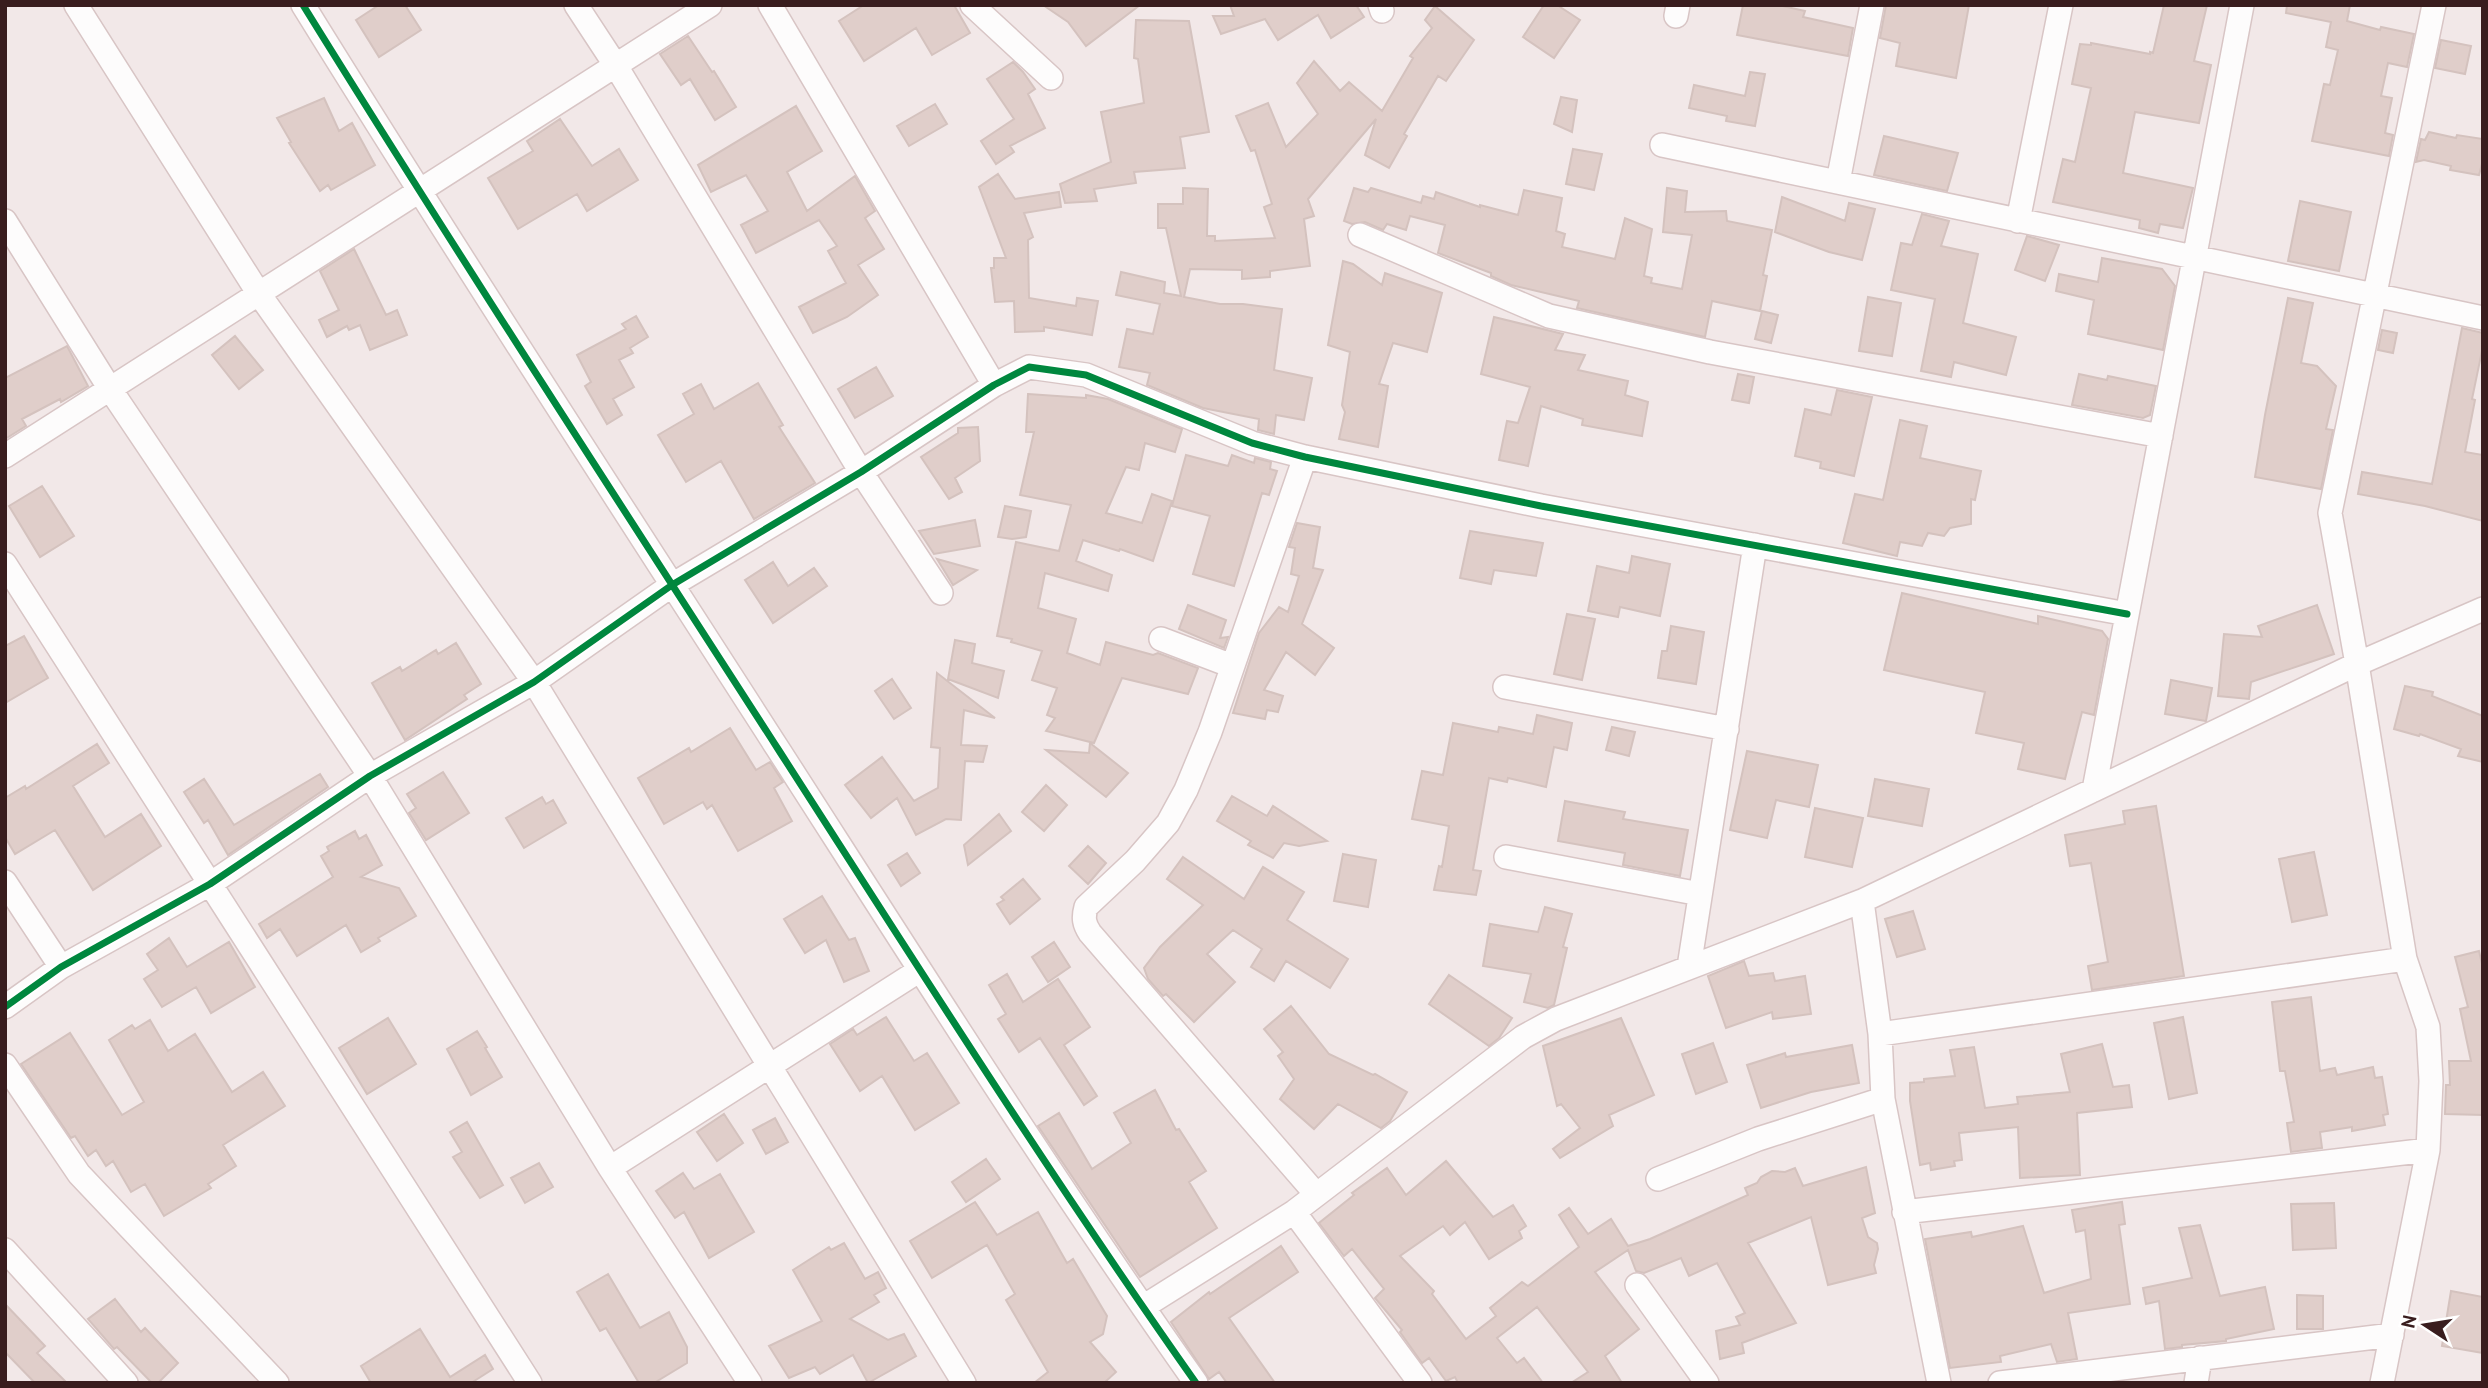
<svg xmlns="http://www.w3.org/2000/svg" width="2488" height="1388" viewBox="0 0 2488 1388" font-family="'PT Sans',sans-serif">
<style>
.building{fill:#e0ceca;stroke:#d4c2be;stroke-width:2}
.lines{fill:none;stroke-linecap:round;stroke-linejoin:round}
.street-casing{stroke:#d8c5c5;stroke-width:26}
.street{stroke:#fdfcfc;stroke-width:23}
.cycleway-casing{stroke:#fff;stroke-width:11}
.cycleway{stroke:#00873e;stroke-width:7}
</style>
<rect width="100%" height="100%" fill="#f2e8e8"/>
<path class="building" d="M379,5H405L421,30L379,57L356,20Z
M864,5H954L970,33L932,55L916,28L864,61L839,21Z
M1043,5H1140L1086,46L1068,22Z
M1230,5H1356L1364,17L1331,38L1318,15L1278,40L1265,19L1221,34L1213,16H1234Z
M1544,5H1557L1580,20L1554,58L1523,37Z
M1743,5H1778L1805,11L1803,17L1853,28L1848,56L1737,35Z
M1886,5H1969L1956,78L1896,66L1900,43L1880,38Z
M2164,5H2207L2194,61L2211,65L2199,123L2135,112L2123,173L2193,188L2183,228L2160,224L2158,233L2139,228L2140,220L2053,202L2063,159L2075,162L2091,88L2072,84L2080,44L2091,45V43L2150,54V52L2153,53Z
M2287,5H2350L2347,21L2380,30L2381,27L2414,34L2407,67L2388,63L2381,96L2392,98L2385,133L2393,135L2389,156L2312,141L2324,84L2330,85L2338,50L2326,47L2331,22L2286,13Z
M1435,6L1474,40L1446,81L1438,76L1404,134L1407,136L1389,168L1365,155L1376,119L1308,199L1314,216L1304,219L1310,266L1270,271V277L1242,279V270L1190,269L1184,297L1220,304H1243L1282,309L1274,370L1312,378L1304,420L1276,415L1274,434L1258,430L1259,419L1203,408L1147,385L1150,373L1119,367L1127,329L1153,334L1160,304L1116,295L1121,272L1165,282L1164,293L1181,296L1166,228H1158V204H1183V188L1208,189L1207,236H1215V241L1275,238L1264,207L1272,204L1255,150L1251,151L1236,116L1268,103L1286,147L1318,114L1297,83L1314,61L1340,91L1349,82L1382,111L1413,58L1410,56L1432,28L1425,20Z
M1136,20L1189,21L1209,132L1180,137L1185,168L1134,172L1136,183L1094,189L1097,201L1065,203L1060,184L1111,162L1101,112L1144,103L1138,59L1134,58Z
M688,36L712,72L714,71L736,107L715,120L690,79L681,85L660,54Z
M2441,40L2471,46L2465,74L2435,68Z
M1013,62L1023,72L1035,89L1028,94L1045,128L1010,146L1014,152L996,164L981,141L1014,119L987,79Z
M1750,72L1765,74L1755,126L1726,121L1727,116L1689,108L1694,85L1745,96Z
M1561,97L1577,100L1572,132L1554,124Z
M324,98L339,131L352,123L375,165L331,190L328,185L320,191L289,143L291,142L277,118Z
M935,104L947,124L909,146L897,126Z
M796,106L822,151L787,172L807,211L855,176L875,211L865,218L884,249L858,265L878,295L847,317L813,333L799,307L846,283L828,251L837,246L819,220L756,253L741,225L768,211L746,175L711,192L698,165Z
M560,119L592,166L619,149L638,180L587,211L577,194L518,229L488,178L533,151L527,141Z
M2429,132L2456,138L2457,135L2483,139V160L2479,175L2450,170L2451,166L2424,160L2416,162L2421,139L2425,140Z
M1884,136L1958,153L1947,191L1874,175Z
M1573,149L1602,154L1594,190L1566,184Z
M998,174L1015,199L1059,192L1061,207L1024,213L1033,237L1028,240L1029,298L1076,306L1077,298L1098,301L1092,335L1044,327V331L1015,332L1014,301L995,302L991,268H994V258H1006L979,187Z
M1354,188L1368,192L1371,188L1421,203L1423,196L1434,199L1436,192L1480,207V205L1518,215L1524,190L1562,198L1556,231L1565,234L1562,247L1615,259L1625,218L1652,229L1644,276L1652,278L1651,283L1682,289L1692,235L1663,232L1667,188L1687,191L1685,212L1726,211L1727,221L1772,230L1763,275L1767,276L1760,311L1712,301L1705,337L1577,308L1579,301L1511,285L1491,276V273L1438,253L1445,225L1410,216L1406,230L1387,224L1383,230L1365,222L1352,224L1344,221Z
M1782,197L1845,221L1849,203L1875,209L1862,260L1829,252L1775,232Z
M2300,201L2351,212L2339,271L2288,261Z
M1922,214L1949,221L1941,246L1978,254L1963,323L2016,337L2006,375L1954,362L1951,377L1921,371L1935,299L1891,290L1901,243L1912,245Z
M2027,236L2059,245L2045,281L2015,270Z
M354,249L386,315L397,310L407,335L370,350L360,325L349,330L347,326L327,337L319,320L339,310L320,271Z
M2102,258L2162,269L2175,286L2163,350L2088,334L2094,300L2056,291L2059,274L2098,282Z
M1343,261L1353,264L1382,285L1385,273L1442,293L1427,352L1393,343L1379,384L1388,386L1378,447L1339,439L1345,412L1342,405L1350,352L1328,345Z
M1868,297L1901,303L1892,356L1859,351Z
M2288,298L2313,303L2301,363L2317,366L2336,386L2326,429L2333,430L2321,489L2255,477L2265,415Z
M1762,311L1778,315L1771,343L1755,339Z
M636,316L648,337L630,348L633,353L619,360L634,387L613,399L622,415L607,424L585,386L591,382L577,355L626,329L622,324Z
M1494,317L1563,334L1555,350L1585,355L1578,370L1628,381L1625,395L1648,402L1642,436L1582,425L1583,419L1541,406L1528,466L1499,460L1507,421L1518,423L1530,387L1481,374Z
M2462,328L2483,333V346L2472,399L2475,400L2465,452L2483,455V521L2425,506L2358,494L2362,472L2432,484Z
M2382,330L2397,333L2393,353L2378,350Z
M235,336L263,370L239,389L212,355Z
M67,346L88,386L61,402L60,399L22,419L26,426L5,439V378Z
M876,367L893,396L855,418L838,389Z
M1738,374L1754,377L1749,403L1732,400Z
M2079,374L2107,380L2108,376L2156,386L2150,415L2143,418L2072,405Z
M758,383L783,425L779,427L815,483L754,519L721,461L686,482L658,435L694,414L683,394L701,384L714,409Z
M1837,390L1872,397L1854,476L1820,468L1821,462L1795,456L1805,409L1831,415Z
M1028,394L1086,398V395L1108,399L1182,429L1175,452L1145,443L1139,470L1126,467L1106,513L1142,523L1152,494L1172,501L1153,561L1120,549L1119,551L1083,540L1076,561L1112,575L1108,591L1045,573L1038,608L1076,619L1067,653L1100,665L1106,642L1153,655L1158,653L1198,668L1188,694L1122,678L1094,743L1046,731L1055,718L1047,715L1057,688L1032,680L1042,651L1011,642L1012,639L997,636L1016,542L1059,551L1071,505L1020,495L1034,432H1026Z
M1900,420L1927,426L1920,458L1981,471L1975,500L1971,499V524L1950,528L1944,536L1928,533L1922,546L1900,542L1897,556L1843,543L1855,494L1883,500Z
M978,427L980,461L955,478L962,492L949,499L921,457L958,433V428Z
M1186,455L1228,466L1232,455L1254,463L1255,458L1271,462L1270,469L1277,471L1269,495L1262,493L1234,586L1193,574L1210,516L1172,506Z
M42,486L74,536L40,557L9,506Z
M1005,506L1031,511L1026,537L1012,539L998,537Z
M975,520L980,546L934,554L919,531Z
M1297,523L1320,527L1313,568L1323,570L1302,624L1334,648L1315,675L1286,652L1264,690L1283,696L1278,712L1267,710L1265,719L1233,713L1259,633L1279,607L1288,612L1299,576L1291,574L1295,548L1289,547Z
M1470,531L1543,543L1536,576L1494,570L1491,584L1460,578Z
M1632,556L1670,564L1660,616L1620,607L1618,617L1588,611L1597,566L1629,573Z
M937,559L977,570L953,585Z
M773,562L788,586L814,568L827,586L773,623L745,580Z
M1902,593L2038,624V616L2102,631L2108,639L2094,715L2082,712L2065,779L2018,769L2024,743L1976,733L1985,692L1884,670Z
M1188,605L1226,620L1220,638L1228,637L1224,648L1179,629Z
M2317,605L2334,654L2251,682L2249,699L2218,696L2224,634L2262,637L2258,626Z
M1567,614L1595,619L1582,680L1554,674Z
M1671,626L1704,632L1696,684L1658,678L1662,651H1667Z
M24,636L48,678L5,703V646Z
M955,640L975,644L972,663L1004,671L998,698L948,679Z
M456,643L481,684L464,695L467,699L405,740L372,683L400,667L402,671L436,650L438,654Z
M937,673L995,718L964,710L961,745L987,746L983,762L965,761L961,820L946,819L916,835L897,798L871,818L845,785L882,757L914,801L938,788L940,748L931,747Z
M892,679L911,708L894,719L875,691Z
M2171,680L2212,688L2206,721L2165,714Z
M2405,686L2433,692L2432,696L2483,716V762L2458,756L2461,749L2420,734L2419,736L2394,729Z
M1537,715L1572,723L1567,750L1554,747L1546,787L1508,778L1507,782L1489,778L1473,870L1481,871L1476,895L1434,890L1439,866L1442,867L1449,826L1412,819L1422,771L1443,775L1453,723L1498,732L1499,727L1533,734Z
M1612,727L1635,732L1629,756L1606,750Z
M730,728L756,770L770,762L783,782L774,788L792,821L738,851L712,805L707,809L703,802L664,824L638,778L689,748L691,752Z
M1090,743L1128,773L1106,797L1046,750L1089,753Z
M97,744L109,763L73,786L105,837L141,814L161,846L93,890L55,830L15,854L5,837V798L25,786L26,789Z
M1747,751L1818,765L1809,807L1776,800L1767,838L1730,830Z
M443,772L469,813L426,840L409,813L416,808L407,794Z
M320,774L328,787L228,855L208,820L204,823L184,792L204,779L234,825Z
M1875,779L1929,789L1922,826L1868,816Z
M1046,785L1067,805L1044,831L1022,812Z
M1232,796L1267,816L1273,806L1327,841L1299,846L1284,843L1273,858L1248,845L1251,841L1217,821Z
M542,797L546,804L553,800L566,823L524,848L506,818Z
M1565,801L1625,812L1623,819L1688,830L1680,876L1623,865L1625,853L1558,841Z
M2156,806L2184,976L2092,990L2088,966L2108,962L2091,863L2070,866L2065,835L2125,824L2123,811Z
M1815,808L1863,818L1852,867L1805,857Z
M999,814L1011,831L968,865L964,845Z
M355,831L359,839L366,835L382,865L361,877L399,888L416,916L378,938L380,941L361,952L346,925L297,956L280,929L267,938L259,924L333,877L321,856L329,851L327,847Z
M1088,846L1106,863L1088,884L1069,866Z
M2314,852L2327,915L2292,922L2279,859Z
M907,853L920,873L901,886L888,865Z
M1343,854L1376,860L1368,907L1334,901Z
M1183,857L1244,899L1263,867L1304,892L1287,920L1348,959L1330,988L1286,961L1274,981L1251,967L1262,949L1233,930L1207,954L1235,982L1194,1022L1166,994L1163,996L1148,979L1144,968L1160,947L1203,905L1167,879Z
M1023,879L1040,899L1010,924L997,904L1004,900L1001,897Z
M822,896L849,940L855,938L869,971L844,982L826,940L805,953L784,919Z
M1545,907L1572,914L1563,947L1567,948L1554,1005L1548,1008L1524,1002L1531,974L1483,966L1490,924L1538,932Z
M1913,911L1925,949L1897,957L1885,919Z
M169,938L187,967L229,942L255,987L211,1013L196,987L162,1007L144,979L158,970L147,954Z
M1054,942L1070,967L1048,982L1032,957Z
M2479,951L2483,968V1115L2445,1114L2446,1085H2450L2449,1061H2471L2460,1009L2468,1007L2455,957Z
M1744,961L1749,976L1773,973L1775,981L1805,976L1811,1014L1773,1019L1772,1012L1726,1028L1708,976Z
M1007,974L1023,1002L1058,979L1090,1027L1064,1045L1097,1096L1084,1105L1040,1038L1019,1052L998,1019L1006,1014L989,985Z
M1449,975L1512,1018L1499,1038L1489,1046L1429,1004Z
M2311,997L2320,1071L2335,1068L2337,1075L2373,1067L2375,1078L2382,1077L2388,1114L2383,1115L2385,1125L2352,1131V1127L2320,1132L2322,1148L2291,1152L2287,1123L2294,1122L2285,1071H2280L2272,1002Z
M1291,1006L1329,1054L1373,1075L1375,1074L1407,1092L1390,1121L1381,1128L1338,1104L1314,1129L1280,1099L1294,1079L1278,1056L1283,1052L1264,1029Z
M886,1017L914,1061L927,1053L959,1103L915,1130L882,1076L860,1091L830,1044L853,1029L857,1035Z
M2183,1017L2197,1093L2169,1099L2154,1023Z
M388,1018L416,1064L367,1094L339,1048Z
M1621,1018L1654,1095L1609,1115L1613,1126L1560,1158L1553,1149L1580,1128L1561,1104L1557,1106L1543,1046Z
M150,1020L168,1051L195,1034L232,1092L263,1072L285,1106L223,1145L236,1166L208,1184L211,1188L164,1216L145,1184L131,1192L113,1161L106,1166L96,1150L88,1156L75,1136L71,1138L21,1064L70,1033L122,1115L144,1102L109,1040L132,1025L135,1029Z
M477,1031L487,1047L485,1048L502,1077L471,1095L447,1049Z
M1713,1043L1727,1082L1696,1094L1682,1054Z
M2102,1044L2113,1087L2129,1085L2132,1107L2077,1113L2080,1175L2020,1178L2018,1127L1959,1133L1962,1160L1954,1161L1955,1166L1931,1170L1930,1163L1920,1165L1910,1101V1083L1924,1082V1079L1955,1076L1950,1050L1974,1047L1985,1108L2018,1104L2017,1097L2070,1092L2061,1054Z
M1852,1045L1859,1083L1811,1092L1761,1108L1747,1065L1785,1053L1786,1057Z
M1155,1090L1176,1130L1179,1129L1206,1171L1189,1182L1217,1228L1140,1277L1038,1126L1059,1113L1092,1169L1131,1143L1114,1113Z
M724,1114L743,1143L717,1161L697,1132Z
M775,1118L788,1142L766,1154L753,1130Z
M467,1122L503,1185L480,1198L453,1157L462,1152L450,1132Z
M986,1159L1000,1179L966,1202L952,1182Z
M1446,1161L1493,1217L1513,1205L1526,1226L1519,1231L1522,1238L1489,1259L1465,1222L1450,1235L1443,1226L1400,1256L1434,1291L1432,1294L1466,1339L1496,1316L1490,1308L1522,1282L1528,1286L1579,1247L1559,1215L1569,1208L1588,1234L1611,1219L1628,1246L1650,1239L1748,1195L1745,1188L1757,1183L1761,1177L1772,1171L1785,1172L1795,1168L1803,1186L1866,1167L1875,1213L1862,1218L1868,1237L1877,1243L1878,1249L1874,1265L1876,1273L1828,1285L1811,1217L1748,1243L1796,1323L1742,1343L1744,1353L1720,1359L1716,1331L1740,1325L1736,1317L1745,1313L1717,1263L1689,1276L1681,1258L1644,1273L1636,1271L1628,1250L1595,1272L1639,1329L1605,1356L1622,1383H1571L1588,1372L1537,1307L1497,1338L1517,1363L1524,1358L1543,1383H1458L1455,1377L1446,1381L1429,1358L1422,1363L1400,1332L1402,1330L1375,1298L1384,1289L1352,1249L1344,1256L1319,1223L1354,1195L1352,1193L1387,1168L1406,1195Z
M539,1163L553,1187L525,1203L511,1178Z
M683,1173L694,1189L720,1174L754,1232L709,1258L684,1212L675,1218L656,1191Z
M975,1202L997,1235L1038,1212L1067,1263L1073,1259L1107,1316L1103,1334L1090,1342L1116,1372L1104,1383H1034L1048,1372L1006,1300L1015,1294L987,1245L932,1278L910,1241Z
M2122,1202L2125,1224L2119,1225L2130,1304L2068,1313L2077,1359L2057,1362L2051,1344L2000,1356L2001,1362L1950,1368L1925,1239L1971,1232L1972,1237L2023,1226L2044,1293L2091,1279L2085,1230L2076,1232L2072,1210Z
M2334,1203L2336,1248L2293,1250L2291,1204Z
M2200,1225L2220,1296L2265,1287L2274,1329L2226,1339V1341L2182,1345V1347L2165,1349L2159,1301L2146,1304L2143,1288L2192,1278L2179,1228Z
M844,1243L865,1279L878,1272L886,1288L874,1295L879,1302L850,1319L888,1340L904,1334L916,1356L868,1383L853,1355L820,1374L815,1367L789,1378L769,1346L822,1321L793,1270L829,1247L831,1250Z
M1281,1246L1298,1272L1229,1318L1275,1383H1227L1219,1372L1209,1379L1171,1322L1209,1292L1210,1294Z
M608,1274L640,1328L669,1312L687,1347V1363L654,1383H639L606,1328L600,1331L577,1292Z
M2451,1291L2483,1297V1353L2442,1346Z
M2297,1295L2323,1296V1329H2297Z
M115,1299L141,1332L145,1328L178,1363L158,1383H152L117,1347L114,1349L88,1319Z
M5,1304L45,1346L37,1353L67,1383H35L5,1352Z
M420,1329L450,1377L485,1355L493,1369L471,1383H371L361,1366Z"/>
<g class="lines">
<defs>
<path id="street" d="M76,5L259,294L534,682L964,1383
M303,5C458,255 619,502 778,749C915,962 1050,1176 1196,1383
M576,5L616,66L861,472L941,593
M770,5L994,385
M972,5L1051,78
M1380,5L1382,11
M1676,16L1678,5
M1662,145L2483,318
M1838,182L1872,5
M5,221L110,389L370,776L610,1168L750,1383
M2018,221L2061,5
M1360,235L1549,316L1710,352L2161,436
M5,456L710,5
M1305,457L1210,732L1186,790L1168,823L1135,861L1086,907C1083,918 1084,924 1090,933L1316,1194
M5,564L530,1383
M1161,639L1232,666
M1505,687L1727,729
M2094,790L2242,5
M1506,857L1700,894
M5,882L61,967
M1689,967L1755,545
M5,1007L61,967L210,884L370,776L534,682L672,585L861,472L994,385L1029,367L1086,375L1252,443L1305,457L1541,506L2127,614
M1880,1034L2405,959
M5,1065L79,1174L277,1383
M610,1168L920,970
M1658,1179L1758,1139L1883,1099
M1294,1212L1420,1383
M1904,1212L2428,1150
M5,1250L126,1383
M1637,1285L1707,1383
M1143,1307L1294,1212L1523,1037L1556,1019L1862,901
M1939,1383L1883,1099L1880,1034L1862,901L2357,664L2483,609
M2000,1383L2392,1335
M2196,1383L2200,1358
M2382,1383L2428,1150L2431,1081L2428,1027L2405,959L2357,664L2330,513L2434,5"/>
</defs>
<use href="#street" class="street-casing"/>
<use href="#street" class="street"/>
<defs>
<path id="cycleway" d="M303,5C458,255 619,502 778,749C915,962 1050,1176 1196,1383
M5,1007L61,967L210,884L370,776L534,682L672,585L861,472L994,385L1029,367L1086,375L1252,443L1305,457L1541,506L2127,614"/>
</defs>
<use href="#cycleway" class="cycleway-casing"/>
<use href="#cycleway" class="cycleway"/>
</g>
<rect width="2488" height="1388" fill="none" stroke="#391d1e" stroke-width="14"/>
<g transform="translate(2425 1325) rotate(282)" stroke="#ffffff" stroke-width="5" paint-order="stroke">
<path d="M0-5L12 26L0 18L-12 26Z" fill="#391d1e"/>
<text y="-10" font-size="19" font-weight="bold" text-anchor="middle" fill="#391d1e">N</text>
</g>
</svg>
